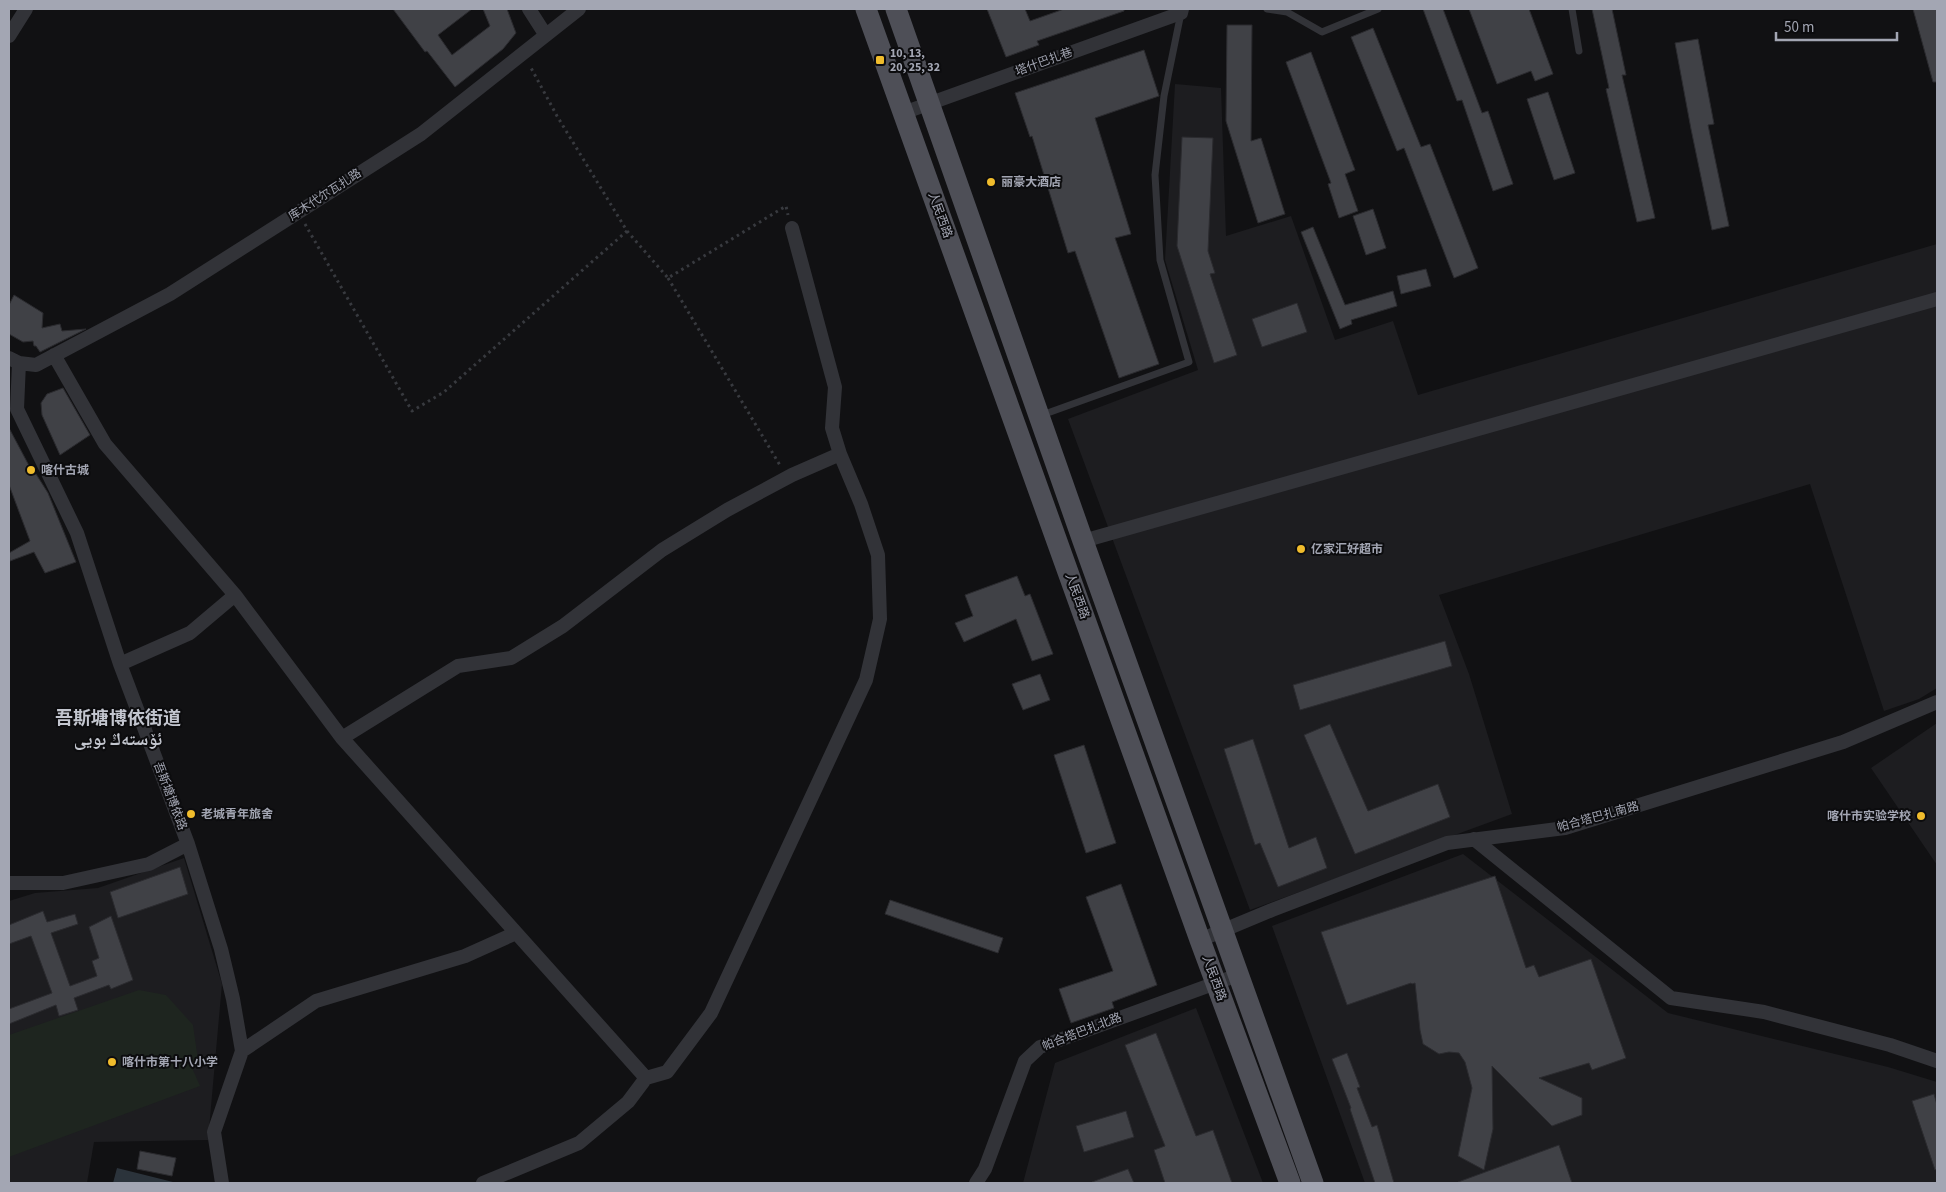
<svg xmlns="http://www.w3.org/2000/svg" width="1946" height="1192" viewBox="0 0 1946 1192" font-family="'Source Sans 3','Noto Naskh Arabic','Noto Sans SC',sans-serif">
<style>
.built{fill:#1d1d20}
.green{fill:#1e251f}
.water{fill:#2b333b}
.building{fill:#404146;stroke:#2b2b2f}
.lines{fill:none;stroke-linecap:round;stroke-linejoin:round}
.path{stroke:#383a3f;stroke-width:3;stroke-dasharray:2.5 4;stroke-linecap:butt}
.lane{stroke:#323338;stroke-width:7}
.street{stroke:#323338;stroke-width:14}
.primary{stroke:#4e4f57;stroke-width:21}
.poi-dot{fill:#f0bc2c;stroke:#0c0c0e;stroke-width:2}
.labels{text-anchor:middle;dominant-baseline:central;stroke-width:4;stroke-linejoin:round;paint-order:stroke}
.poi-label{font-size:12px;font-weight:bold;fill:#a3a6b3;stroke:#0c0c0e;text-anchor:start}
.street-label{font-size:12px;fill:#a3a6b3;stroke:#0c0c0e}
.district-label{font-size:18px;font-weight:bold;fill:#c3c6cf;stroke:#0c0c0e}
</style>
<rect width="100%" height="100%" fill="#111113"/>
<path class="built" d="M1175,84L1221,88L1226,236L1291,216L1335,340L1393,321L1418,395L1937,244V688L1919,699L1884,711L1810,484L1439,595L1469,674L1512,814L1250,910L1068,419L1198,370L1165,260Z
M1937,723V865L1871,768Z
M1463,854L1668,1013L1888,1067L1937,1082V1183H1365L1272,926Z
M184,858L222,984L208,1140L94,1142L87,1183H9V901L35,893L98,888Z
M1196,1008L1263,1183H1023L1055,1063Z"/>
<path class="green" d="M139,990L166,995L193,1025L198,1060L193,1070L200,1086L9,1157V1035Z"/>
<path class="water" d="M117,1168L177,1183H113Z"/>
<path class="building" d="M393,9H472L438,35L452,55L490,26L483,9H507L516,33L503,49L455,87L427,51L425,52Z
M987,9H1025L1030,21L1064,9H1124V11L1037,41L1039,45L1006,57Z
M1423,9H1443L1482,113L1488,111L1513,184L1493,191L1462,100L1457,101Z
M1469,9H1529L1553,74L1535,81L1531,71L1497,84Z
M1592,9H1612L1626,75H1622L1655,218L1637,222L1606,89L1609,88Z
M1913,9H1937V82H1933Z
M1227,25H1252L1251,141L1261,138L1285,214L1258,223L1226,121Z
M1373,28L1421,147L1430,144L1478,268L1454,278L1404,148L1397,151L1351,37Z
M1698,39L1714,124L1708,125L1729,226L1712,230L1691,129L1675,43Z
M1144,50L1159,96L1095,118L1131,234L1115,238L1159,364L1119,378L1075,251L1068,253L1032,136L1030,137L1015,93Z
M1311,52L1355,170L1345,174L1358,211L1339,218L1328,184L1331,183L1286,62Z
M1548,92L1575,173L1554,180L1527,99Z
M1182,137L1213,138L1208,251L1215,273L1210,274L1237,355L1214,363L1177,246Z
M1373,209L1386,248L1366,255L1353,216Z
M1313,227L1345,305L1393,291L1397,306L1351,320L1352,324L1340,329L1301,232Z
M1426,269L1431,286L1401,294L1397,276Z
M14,295L43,313L42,328L60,324L62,331L86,329L40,352L36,346H34L33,341L23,342L9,334V305Z
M1297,303L1307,332L1262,347L1252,319Z
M63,388L90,435L60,455L42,415L41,403L47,394Z
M9,428L34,475L36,474L48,493L76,562L45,573L34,552L10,561L9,553L30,541L9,485Z
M1017,576L1025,596L1030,594L1053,654L1032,661L1016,619L964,642L955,623L973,616L965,595Z
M1445,641L1452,666L1300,710L1293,685Z
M1040,674L1050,700L1023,710L1012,684Z
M1330,724L1368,811L1438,784L1450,817L1355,854L1304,735Z
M1253,739L1289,848L1316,837L1327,868L1278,887L1260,843L1255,845L1224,749Z
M1084,745L1116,843L1086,853L1054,755Z
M180,867L188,894L118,918L110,892Z
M1495,876L1526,968L1534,965L1539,977L1591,959L1626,1058L1592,1070L1589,1063L1539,1078L1582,1098V1115L1552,1126L1492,1066L1493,1129L1484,1170L1458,1156L1472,1088L1465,1062L1459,1053L1449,1052L1439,1054L1423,1044L1420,1030L1415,983L1412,984L1411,983L1347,1005L1321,932Z
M1121,884L1157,985L1112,1002L1114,1008L1071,1023L1059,989L1113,971L1086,897Z
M890,900L1003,938L998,953L885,914Z
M43,911L47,922L75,914L78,924L51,933L70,986L97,976L92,961L99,958L89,927L111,916L133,980L111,989L109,985L74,998L78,1010L59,1016L56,1005L9,1024V1009L52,993L31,936L9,944V925Z
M1156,1033L1196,1136L1213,1130L1232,1183H1165L1154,1150L1165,1146L1125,1045Z
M1347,1053L1360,1087L1357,1088L1372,1127L1377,1125L1394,1183H1375L1350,1109L1351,1108L1332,1059Z
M1934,1094L1937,1105V1169L1935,1170L1912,1101Z
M1126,1111L1134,1137L1084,1152L1076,1126Z
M1559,1145L1572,1183H1458V1182Z
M140,1151L176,1158L172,1176L137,1169Z
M1128,1169L1134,1183H1093L1092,1182Z"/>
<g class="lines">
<path class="path" d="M305,224L412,411L444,392L627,231L557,116L530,66
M627,231L668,278L786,206L788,215
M668,278L781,467"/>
<path class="lane" d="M1267,9L1287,12L1322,32L1378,9
M1572,9L1579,51
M1042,415L1189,362L1160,260L1155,175L1164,96L1181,13"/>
<path class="street" d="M529,9L545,34
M9,36L26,9
M903,113L1181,13L1182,9
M54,355L105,444L235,595L342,738L646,1078
M9,358L19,363L36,365L170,294L421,134L579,9
M19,363L17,409L77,533L120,664L188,844L221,949L233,999L242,1051L214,1132L222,1183
M1083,541L1937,299
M120,664L190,633L235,595
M342,738L458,666L511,658L563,626L662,550L727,510L792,475L840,454
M1474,839L1671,998L1764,1012L1890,1045L1937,1061
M9,883H63L149,864L188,844
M1200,940L1272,910L1447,843L1565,828L1843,742L1937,702
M242,1051L316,1001L465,956L516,933
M483,1183L579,1143L628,1102L646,1078L667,1072L711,1013L866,680L880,619L878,555L861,504L840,454L832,428L835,387L792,228
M976,1183L985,1169L1025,1061L1040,1047L1238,975"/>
<path class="primary" d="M866,9L1200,940L1290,1183
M896,9L1083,541L1313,1183"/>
</g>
<g class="poi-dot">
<rect x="875" y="55" width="10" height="10" rx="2.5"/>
<circle cx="991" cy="182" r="5"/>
<circle cx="31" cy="470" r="5"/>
<circle cx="1301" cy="549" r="5"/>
<circle cx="191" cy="814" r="5"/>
<circle cx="1921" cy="816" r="5"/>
<circle cx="112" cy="1062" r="5"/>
</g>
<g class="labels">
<g class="poi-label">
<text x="890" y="53">10, 13,<tspan x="890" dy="14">20, 25, 32</tspan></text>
<text x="1001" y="182">丽豪大酒店</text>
<text x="41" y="470">喀什古城</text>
<text x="1311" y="549">亿家汇好超市</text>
<text x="201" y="814">老城青年旅舍</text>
<text x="1911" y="816" text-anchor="end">喀什市实验学校</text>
<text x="122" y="1062">喀什市第十八小学</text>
</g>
<g class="street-label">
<text transform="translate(1044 62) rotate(-20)">塔什巴扎巷</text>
<text transform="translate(325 195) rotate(-33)">库木代尔瓦扎路</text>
<text transform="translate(940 215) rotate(70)">人民西路</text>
<text transform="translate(1077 596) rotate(70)">人民西路</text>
<text transform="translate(170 796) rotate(69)">吾斯塘博依路</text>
<text transform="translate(1598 817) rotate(-15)">帕合塔巴扎南路</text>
<text transform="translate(1214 978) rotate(70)">人民西路</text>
<text transform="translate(1082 1032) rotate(-21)">帕合塔巴扎北路</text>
</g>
<g class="district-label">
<text x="118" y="718">吾斯塘博依街道<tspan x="118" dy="21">ئۆستەڭ بويى</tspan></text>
</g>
</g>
<rect width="1946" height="1192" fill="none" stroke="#a3a6b3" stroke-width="20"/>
<path d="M1776 32v8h121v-8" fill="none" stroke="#a3a6b3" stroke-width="2.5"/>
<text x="1784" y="32" font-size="15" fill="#a3a6b3" stroke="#0c0c0e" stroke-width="4" paint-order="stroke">50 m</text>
</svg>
